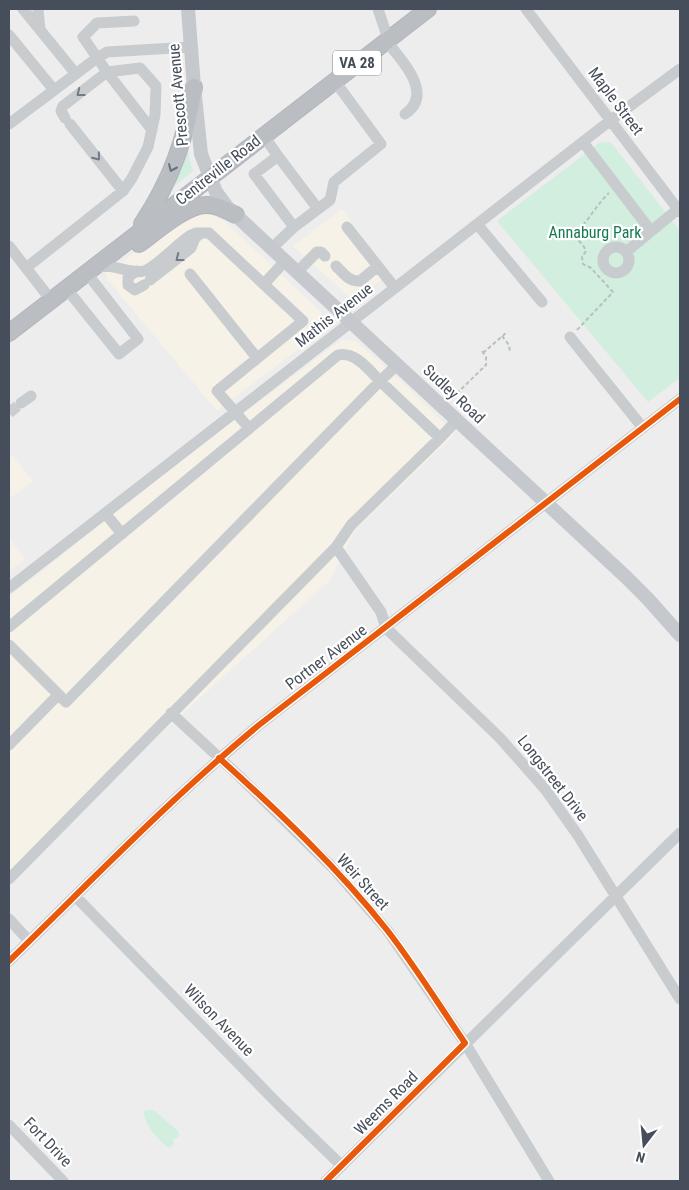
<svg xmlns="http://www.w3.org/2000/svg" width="689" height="1190" viewBox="0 0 689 1190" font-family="'Roboto Condensed',sans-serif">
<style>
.commercial{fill:#f6f2e8}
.green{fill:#d1eede}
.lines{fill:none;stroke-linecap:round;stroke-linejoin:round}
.minor-tunnel{stroke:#cccdd0;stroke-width:11;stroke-dasharray:11 5.5;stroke-linecap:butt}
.highway-casing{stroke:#b2b6bd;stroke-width:18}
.path{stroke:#b6c2bf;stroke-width:2;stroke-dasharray:4 2.5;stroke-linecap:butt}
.minor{stroke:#c9ccce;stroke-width:11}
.major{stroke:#c5c8cc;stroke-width:14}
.highway{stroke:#babec3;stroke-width:16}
.cycleway-casing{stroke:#fff;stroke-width:9}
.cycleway{stroke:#e8590c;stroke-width:6}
.oneway{stroke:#737a83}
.oneway2{stroke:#68707a}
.labels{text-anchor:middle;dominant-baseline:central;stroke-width:4.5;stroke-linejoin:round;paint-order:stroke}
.shield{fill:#fff;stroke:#7d838c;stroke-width:1}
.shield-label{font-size:15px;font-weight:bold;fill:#454e5a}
.street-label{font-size:16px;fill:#454e5a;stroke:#fff}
.park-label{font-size:16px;fill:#157b4f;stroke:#fff}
</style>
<rect width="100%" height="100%" fill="#eeeded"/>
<path class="commercial" d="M342,209L389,274L353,300L293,246Z
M203,213L216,216L225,222L321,312L324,321V326L318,334L217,411L108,280L105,272L122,262L182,218Z
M343,340L356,341L404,384L455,434L355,530L330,580L159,735L9,879V597L189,455L333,346Z
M12,455L33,481L9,499V458Z
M9,538L25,559L9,571Z"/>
<path class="green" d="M609,142L613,145L680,231V378L648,402L497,221L599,143Z
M188,146L189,158L193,171L163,195Z
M152,1110L156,1112L178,1131L179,1136L173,1140L174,1143L170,1148C159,1143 143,1123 144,1111Z"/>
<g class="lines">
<path class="minor-tunnel" d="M9,413L21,403"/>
<defs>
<path id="highway" d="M142,224C171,181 186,138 194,87
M139,244C156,232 186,205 206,205C217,204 227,211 236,215
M9,333L428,9"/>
</defs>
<use href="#highway" class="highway-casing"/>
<path class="path" d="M577,330L613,292L591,268L583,264L582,257L586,251L583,245L573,235C588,223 595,206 609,193
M502,336L509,345L510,352
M483,353L507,332
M452,398L486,365V357L482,351"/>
<path class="minor" d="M23,9L76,74
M38,9L40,30
M378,9L388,39
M526,9L680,212
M9,35L54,90
M386,41C401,59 435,94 405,114
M65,118L61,111L63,106L107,72L83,37L97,23L134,21
M9,124L97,58L107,52L191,47
M70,124L123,191
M263,135L278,156
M583,142L651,231
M318,209L294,227L254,174L278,156L318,209L330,200L334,182L381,144L334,80
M477,224L542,302
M347,227L395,288
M9,246L51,300
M603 260a13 13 0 1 1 26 0a13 13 0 1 1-26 0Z
M272,248L294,227
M626,252L678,209
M336,266C343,273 349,282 360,281L378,266
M26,268L123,191L132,178L148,147L155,115L156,86L140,68L107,72L152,130
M94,268C113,262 131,275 144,271C155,268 178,243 191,235L196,233H209L303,321L217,391L249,428
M137,271L128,277V285L135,290L144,285
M297,272L317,252H321L325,256
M190,274L257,358
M150,280L191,248L195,238L201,233
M264,284L285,261
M66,288L119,354L138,339L86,272
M570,337L643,428
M21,403L31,396
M105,513L122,534
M336,547L381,612L386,628L500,738L545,789L577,834L680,999
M9,588L611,120L680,69
M9,627L338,355C355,351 369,370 380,381L397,365
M9,645L66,702L380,381L440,438L457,420
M171,713L239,776L332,867L387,930L465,1043L549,1181
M9,745L58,695
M9,879L336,547L351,525L440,438
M75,896L278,1104L342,1166
M9,919L29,941
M9,961C91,881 171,798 259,725L680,399
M9,1125L63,1181
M326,1181L680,833"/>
<path class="major" d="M188,9L194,87L201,154L216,192L227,207L626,577L648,599L680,635"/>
<use href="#highway" class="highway"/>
<defs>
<path id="cycleway" d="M219,758C278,811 338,868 387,930C415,966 439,1005 465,1043L326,1181
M9,961C91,881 171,798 259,725L680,399"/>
</defs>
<use href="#cycleway" class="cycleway-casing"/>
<use href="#cycleway" class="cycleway"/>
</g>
<defs><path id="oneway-chevron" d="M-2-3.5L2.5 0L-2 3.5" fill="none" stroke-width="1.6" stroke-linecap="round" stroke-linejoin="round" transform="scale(1.25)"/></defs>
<g class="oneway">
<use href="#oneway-chevron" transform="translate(80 93) rotate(142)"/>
<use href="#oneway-chevron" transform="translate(97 157) rotate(51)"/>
<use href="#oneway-chevron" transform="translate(179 258) rotate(142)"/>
</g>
<use class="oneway2" href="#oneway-chevron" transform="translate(172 168) rotate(114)"/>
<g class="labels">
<rect class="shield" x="333" y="50.5" width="48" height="25" rx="4"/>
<g class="shield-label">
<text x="357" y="63">VA 28</text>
</g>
<g class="street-label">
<text transform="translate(178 95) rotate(-95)">Prescott Avenue</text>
<text transform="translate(616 101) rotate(53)">Maple Street</text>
<text transform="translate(218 170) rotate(-38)">Centreville Road</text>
<text transform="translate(334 315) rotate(-38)">Mathis Avenue</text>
<text transform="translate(454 394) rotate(43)">Sudley Road</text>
<text transform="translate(326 657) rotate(-37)">Portner Avenue</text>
<text transform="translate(553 778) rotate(52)">Longstreet Drive</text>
<text transform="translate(363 882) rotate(48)">Weir Street</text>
<text transform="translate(219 1020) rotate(46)">Wilson Avenue</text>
<text transform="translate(386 1103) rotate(-45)">Weems Road</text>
<text transform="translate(48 1142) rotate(46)">Fort Drive</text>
</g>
<g class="park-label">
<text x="595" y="232">Annaburg Park</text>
</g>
</g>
<rect width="689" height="1190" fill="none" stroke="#454e5a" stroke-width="20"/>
<g transform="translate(644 1145) rotate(196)" stroke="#ffffff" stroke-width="4" paint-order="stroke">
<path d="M0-4L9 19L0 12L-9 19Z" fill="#454e5a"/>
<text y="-8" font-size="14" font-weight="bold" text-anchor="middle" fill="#454e5a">N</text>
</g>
</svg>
